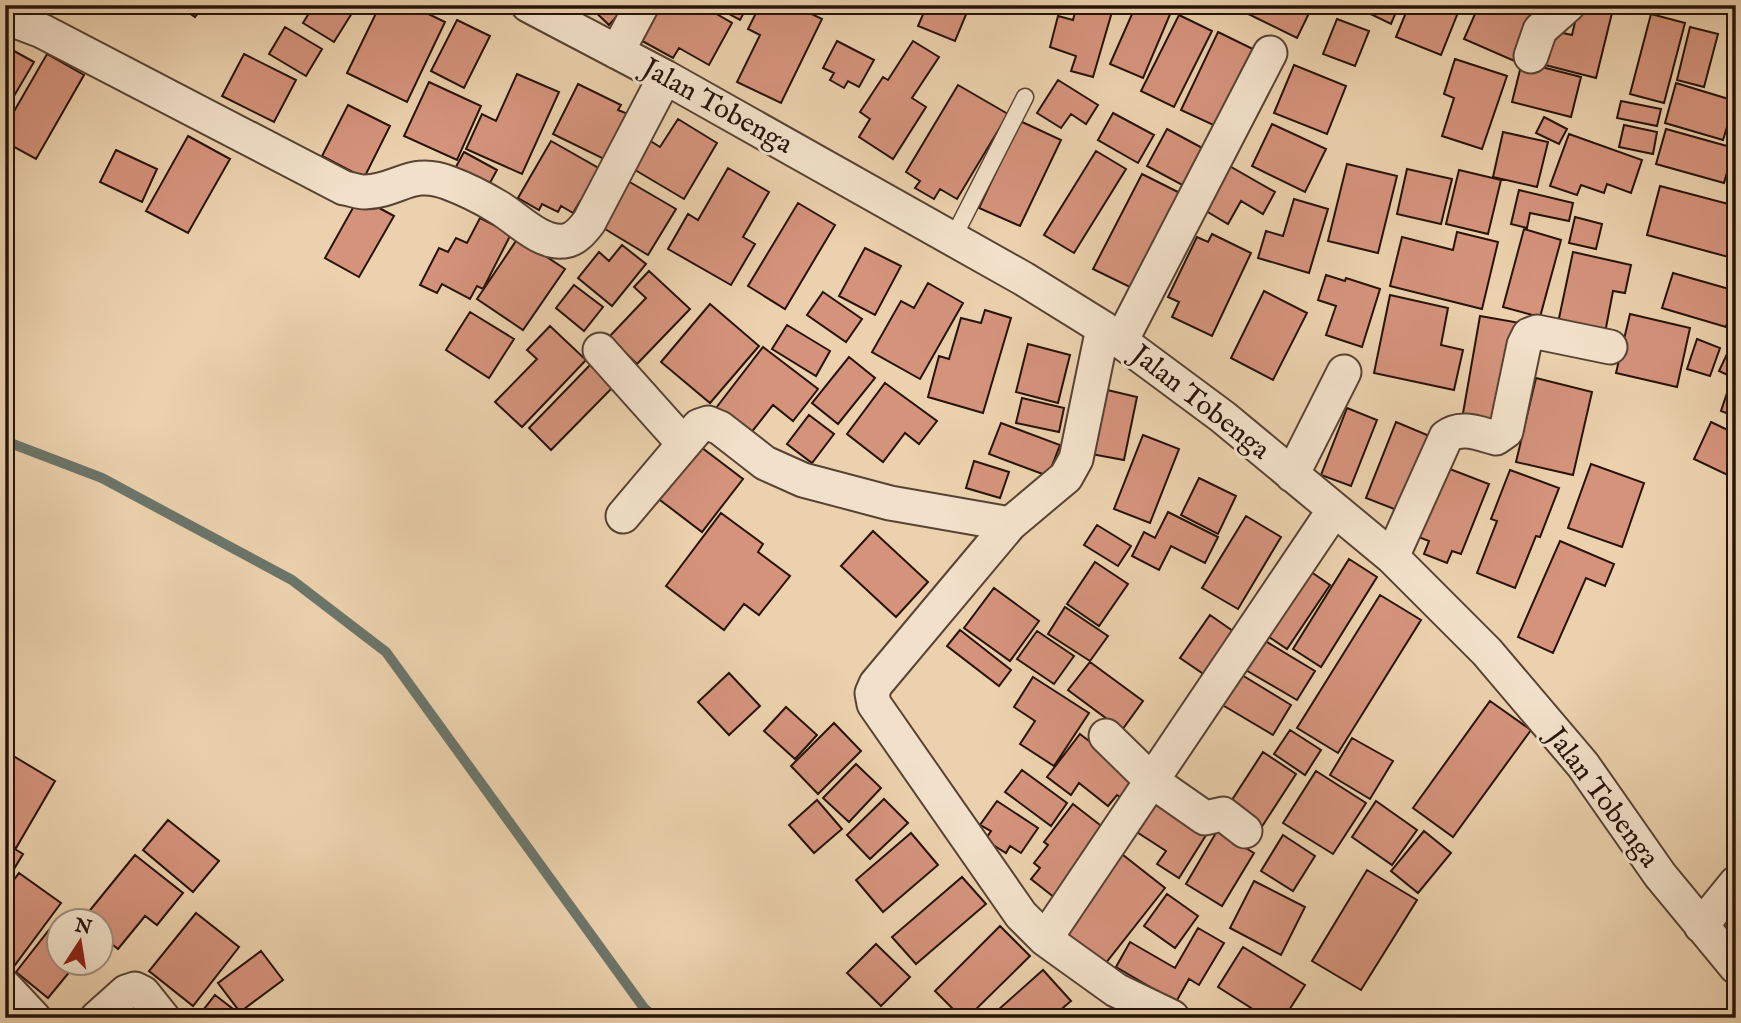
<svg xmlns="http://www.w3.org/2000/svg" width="1741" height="1023" viewBox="0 0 1741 1023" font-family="'IM FELL English',serif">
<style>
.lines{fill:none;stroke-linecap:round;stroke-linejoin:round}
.stream{stroke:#6b756a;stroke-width:10}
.building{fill:#d5937c;stroke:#27130a;stroke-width:2}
.lane-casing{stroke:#584233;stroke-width:19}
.street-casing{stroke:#584233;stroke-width:37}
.lane{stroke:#f2e1ca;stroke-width:16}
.street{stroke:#f2e1ca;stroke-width:33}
.labels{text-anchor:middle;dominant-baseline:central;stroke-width:6;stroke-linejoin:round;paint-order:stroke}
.street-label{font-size:28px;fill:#27130a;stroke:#f2e1ca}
</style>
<rect width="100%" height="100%" fill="#ebd1ad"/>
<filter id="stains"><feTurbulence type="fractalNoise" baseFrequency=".00286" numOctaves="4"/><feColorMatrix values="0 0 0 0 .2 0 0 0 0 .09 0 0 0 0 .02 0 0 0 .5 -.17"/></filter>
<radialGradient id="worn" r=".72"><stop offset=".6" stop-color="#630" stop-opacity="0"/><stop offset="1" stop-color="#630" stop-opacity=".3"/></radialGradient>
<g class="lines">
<path class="stream" d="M5,441L102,478L292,580L386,652L644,1008L656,1018"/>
</g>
<path class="building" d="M178,5H204L195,17Z
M314,5H357L334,42L303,23Z
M380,5H410L445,22L407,102L347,73Z
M588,5H627L609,25Z
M652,5H701L732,23L709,65L679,48L673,58L635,37Z
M718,5H748L740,20L716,7Z
M760,5H793L822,19L781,103L737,82L760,35L748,29Z
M927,5H970L955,41L918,26Z
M1077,5H1114L1093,77L1071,71L1076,56L1050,47L1058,16L1073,20Z
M1136,5H1174L1143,78L1110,64Z
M1230,5H1313L1297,38Z
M1352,5H1399L1391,24Z
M1409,5H1461L1441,55L1396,37Z
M1479,5H1531L1543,11L1519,63L1464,39Z
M1579,5L1612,13L1596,78L1545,65L1554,31L1572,35Z
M1651,14L1685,23L1664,103L1630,94Z
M1179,15L1212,31L1174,107L1141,91Z
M1337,19L1369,31L1355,66L1323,54Z
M457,20L490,36L464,88L431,71Z
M285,27L322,49L306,76L269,54Z
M1690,27L1718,34L1704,87L1677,80Z
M1218,32L1259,52L1222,129L1181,110Z
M837,41L874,60L859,87L848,81L844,88L830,80L834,73L823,68Z
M913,41L939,57L912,98L926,107L893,159L859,137L870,119L860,112L883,77L888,80Z
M5,46L34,62L7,108L5,107Z
M47,54L84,75L36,159L5,142V127Z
M244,54L296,80L274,122L222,96Z
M1455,59L1507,76L1482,149L1442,136L1454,98L1444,94Z
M1522,62L1581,77L1571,117L1512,102Z
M1294,65L1346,86L1327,134L1274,113Z
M517,74L559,92L522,174L466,149L482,114L496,121Z
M1058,80L1098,105L1086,124L1071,114L1061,128L1037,113Z
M429,82L481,106L457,160L404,136Z
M1676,83L1735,101L1723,140L1665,123Z
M578,84L621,105L618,110L628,114L606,160L553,134Z
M958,85L1008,114L957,199L940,189L934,199L915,188L920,181L906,172Z
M1621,101L1661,109L1657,126L1617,118Z
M348,105L390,126L364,178L322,156Z
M1113,113L1154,135L1138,163L1098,140Z
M1544,117L1567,129L1559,144L1536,133Z
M678,119L717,143L684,199L630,167L647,139L660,147Z
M1020,121L1061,140L1020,226L979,208Z
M1272,124L1326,149L1305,192L1252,166Z
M1624,125L1657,132L1653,154L1619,147Z
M1167,129L1206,150L1186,187L1147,166Z
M1666,129L1734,148L1724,183L1656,164Z
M1503,132L1548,142L1537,187L1493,177Z
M1569,134L1642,160L1631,193L1607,184L1604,193L1581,185L1577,195L1550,186Z
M188,136L230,159L188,233L146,211Z
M551,141L609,174L591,207L580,201L573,213L561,206L558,212L542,204L539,210L518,198Z
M116,150L157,169L142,202L100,182Z
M1096,151L1126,169L1074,253L1044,235Z
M464,152L497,170L485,192L452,174Z
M1226,164L1275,192L1263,214L1241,201L1228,224L1201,208Z
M1347,164L1397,176L1378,253L1328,241Z
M728,168L769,192L743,237L755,244L731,285L668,249L688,214L698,220Z
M1407,169L1452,179L1441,224L1397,214Z
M1459,170L1501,180L1488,234L1446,224Z
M1142,174L1184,195L1136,290L1093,269Z
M628,181L676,209L648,255L600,226Z
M1660,186L1736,206V259L1647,235Z
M1519,190L1573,203L1569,221L1530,213L1527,228L1511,224Z
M359,197L394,216L359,277L325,258Z
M1294,199L1328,209L1309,273L1258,258L1266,231L1283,236Z
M798,203L835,225L785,309L748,286Z
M1575,217L1602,224L1596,249L1569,243Z
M480,218L511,234L483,289L477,286L470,299L442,284L437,293L420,285L439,248L448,252L456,238L467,243Z
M1524,229L1561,240L1540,317L1503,307Z
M1457,232L1498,242L1482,309L1390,286L1402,237L1453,250Z
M1212,234L1251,253L1212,336L1172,317L1179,302L1168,297L1197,237L1208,242Z
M518,238L565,269L523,330L477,299Z
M622,245L646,264L612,306L578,278L599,252L609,261Z
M865,248L901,266L875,315L839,296Z
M1573,252L1631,265L1625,293L1613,291L1605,333L1558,323Z
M649,271L690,309L637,364L609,337L646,298L634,287Z
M1673,273L1736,291L1726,327L1662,308Z
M1326,275L1345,281L1346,278L1380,289L1362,347L1326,335L1336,306L1318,300Z
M928,283L963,303L920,379L872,352L901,301L914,308Z
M574,285L603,307L584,331L556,308Z
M1264,291L1307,313L1273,380L1231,358Z
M823,292L862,319L846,342L807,315Z
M1390,295L1448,308L1441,345L1463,350L1454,390L1374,373Z
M710,304L759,346L710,403L661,362Z
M985,310L1011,318L983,413L928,397L939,356L949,359L961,318L981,323Z
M470,312L514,339L489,378L446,350Z
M1630,314L1690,328L1677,387L1616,373Z
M1480,316L1520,323L1503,426L1462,419Z
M787,325L830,351L816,376L772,349Z
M550,326L586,360L522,427L495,402L537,359L527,350Z
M1736,335V379L1719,371Z
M1697,339L1720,348L1710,376L1687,369Z
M1028,344L1070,355L1058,403L1016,392Z
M763,347L818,389L793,421L773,405L750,434L716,408Z
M849,357L875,378L838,424L812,403Z
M591,364L614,386L551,450L529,428Z
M1536,378L1592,392L1573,475L1516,462Z
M885,383L937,421L919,444L905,433L883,462L847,434Z
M1729,387L1736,390V417L1721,411Z
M1103,389L1137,397L1124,460L1091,454Z
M1022,398L1064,408L1059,432L1016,423Z
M1347,408L1377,420L1351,486L1321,475Z
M809,415L834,434L812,463L787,444Z
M1396,422L1432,437L1402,512L1366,498Z
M1711,422L1736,434V479L1694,459Z
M1001,423L1060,445L1048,476L989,454Z
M1143,435L1179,449L1150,523L1114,509Z
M697,444L743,479L702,532L656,497Z
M974,461L1009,472L1000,498L966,488Z
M1591,464L1644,483L1622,547L1568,528Z
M1442,466L1489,484L1461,554L1452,551L1447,563L1424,554L1429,541L1416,536Z
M1510,470L1559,488L1540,537L1536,536L1515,588L1477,573L1497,521L1491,519Z
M1199,478L1236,496L1218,534L1181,515Z
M1168,512L1218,537L1205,563L1171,546L1159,570L1132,556L1144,532L1155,538Z
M721,513L763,544L758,552L790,576L759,615L744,604L724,630L666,586Z
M1246,516L1281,537L1238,609L1202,588Z
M1097,525L1131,546L1118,566L1084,545Z
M873,531L928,582L896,617L841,566Z
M1560,541L1614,564L1605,586L1586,578L1553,653L1518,637Z
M1349,559L1377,577L1321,667L1293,649Z
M1095,562L1128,584L1099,626L1067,604Z
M1301,565L1330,585L1287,649L1257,629Z
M994,588L1039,621L1010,661L964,628Z
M1380,595L1421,620L1338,753L1297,728Z
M1065,607L1108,636L1090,661L1048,634Z
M1210,615L1240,636L1211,679L1180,658Z
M960,630L1011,670L999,686L947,646Z
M1037,631L1074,656L1054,684L1017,659Z
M1262,639L1315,671L1297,700L1244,669Z
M1090,662L1143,701L1122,730L1068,690Z
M1237,672L1291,705L1273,735L1219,703Z
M729,673L760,706L729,735L698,702Z
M1033,677L1089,713L1054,766L1020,744L1035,721L1014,707Z
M1490,701L1531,730L1453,837L1413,808Z
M786,707L817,735L795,759L764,731Z
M834,723L861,751L818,794L791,766Z
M1290,730L1321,750L1305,775L1274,754Z
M1080,734L1133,775L1130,804L1117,795L1108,806L1079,783L1071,795L1047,777Z
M1352,738L1393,761L1370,799L1330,775Z
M5,751L55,781L16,848L5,841Z
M1263,752L1296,774L1261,828L1228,806Z
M856,764L881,788L849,822L823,798Z
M1022,770L1067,803L1051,826L1005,792Z
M1316,771L1366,803L1333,854L1283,823Z
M1149,796L1208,832L1179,878L1157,864L1166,851L1129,827Z
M884,799L908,823L870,859L847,835Z
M817,800L842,829L814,853L789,825Z
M997,801L1038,828L1021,853L1010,846L1006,853L985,840L991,831L980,825Z
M1376,801L1417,830L1392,865L1352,837Z
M1073,804L1113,835L1055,898L1031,879L1040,868L1034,863L1048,845L1044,842Z
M168,820L219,861L193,892L143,850Z
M1217,831L1254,853L1222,906L1186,884Z
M1424,831L1451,853L1418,893L1391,871Z
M911,833L938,865L883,912L856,880Z
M1283,835L1315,856L1293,891L1261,871Z
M5,843L23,854L11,874L5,871Z
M1118,851L1165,888L1105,964L1058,927Z
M135,855L183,893L157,925L145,916L118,949L102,936V922L82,920Z
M1367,870L1417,900L1361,990L1312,961Z
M19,873L61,903L12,969L5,963V892Z
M962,877L986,904L916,964L892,937Z
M1254,881L1305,907L1281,955L1230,928Z
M1167,894L1198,916L1175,948L1144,926Z
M196,913L239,947L193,1006L149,971Z
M56,921L60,924V964H76L48,998L16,972Z
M1000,926L1030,956L967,1018H962L935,991Z
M1198,928L1224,943L1199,985L1189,979L1176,1002L1116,967L1130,942L1175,968Z
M876,944L910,977L881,1006L847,973Z
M1243,947L1305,985L1284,1018H1267L1218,987Z
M261,951L283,980L240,1012L218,983Z
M1043,970L1071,1001L1051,1018H989Z
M215,995L237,1012L233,1018H197Z
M134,1002L146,1018H114Z"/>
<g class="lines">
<defs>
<path id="lane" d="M953,238L1025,97"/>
<path id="street" d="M528,5L665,77L1024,279L1103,328L1223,417L1392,557L1487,652L1583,765L1660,875L1736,967
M5,17L42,31L344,188C351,189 359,192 365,192C399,191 411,168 449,183C465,189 483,198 498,207C517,218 540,244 564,241C575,240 583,230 589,222L665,77
M617,52L642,5
M1531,56L1540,30L1568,5
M1103,328L1076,459L1066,477L1010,524L876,684L872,693L874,704L1021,915L1045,939L1116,990L1172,1017
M1121,341L1270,53
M600,350L684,444
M1292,475L1344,372
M623,516L699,426L708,423L720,428L765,463L803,480L890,503L1010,524
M1392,557L1446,437C1461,425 1480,434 1496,438L1506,431L1524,345L1529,335L1537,332L1610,347
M1106,736L1152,781L1205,818L1223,814L1245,831
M1701,926L1736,883
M1045,939L1334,510
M5,987L34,1018
M97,1018L126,992L135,989L143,993L163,1018"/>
</defs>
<use href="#lane" class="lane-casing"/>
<use href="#street" class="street-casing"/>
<use href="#lane" class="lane"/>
<use href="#street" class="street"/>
</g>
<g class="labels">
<g class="street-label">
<text transform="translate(717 107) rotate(29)">Jalan Tobenga</text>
<text transform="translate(1200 403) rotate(38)">Jalan Tobenga</text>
<text transform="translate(1602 798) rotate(53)">Jalan Tobenga</text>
</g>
</g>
<rect width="1741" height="1023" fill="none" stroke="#ebd1ad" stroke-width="28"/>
<rect x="7" y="7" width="1727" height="1009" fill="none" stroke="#27130a" stroke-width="3.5"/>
<rect x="14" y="14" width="1713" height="995" fill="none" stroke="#27130a" stroke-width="2"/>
<g transform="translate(80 942) rotate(12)"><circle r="33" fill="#f2e1ca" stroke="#a18f7d" stroke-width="2"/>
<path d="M0-5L12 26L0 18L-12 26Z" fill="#8f2418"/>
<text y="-10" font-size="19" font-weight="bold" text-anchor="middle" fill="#27130a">N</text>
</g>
<rect width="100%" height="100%" filter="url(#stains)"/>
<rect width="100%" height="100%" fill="url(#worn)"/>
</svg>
